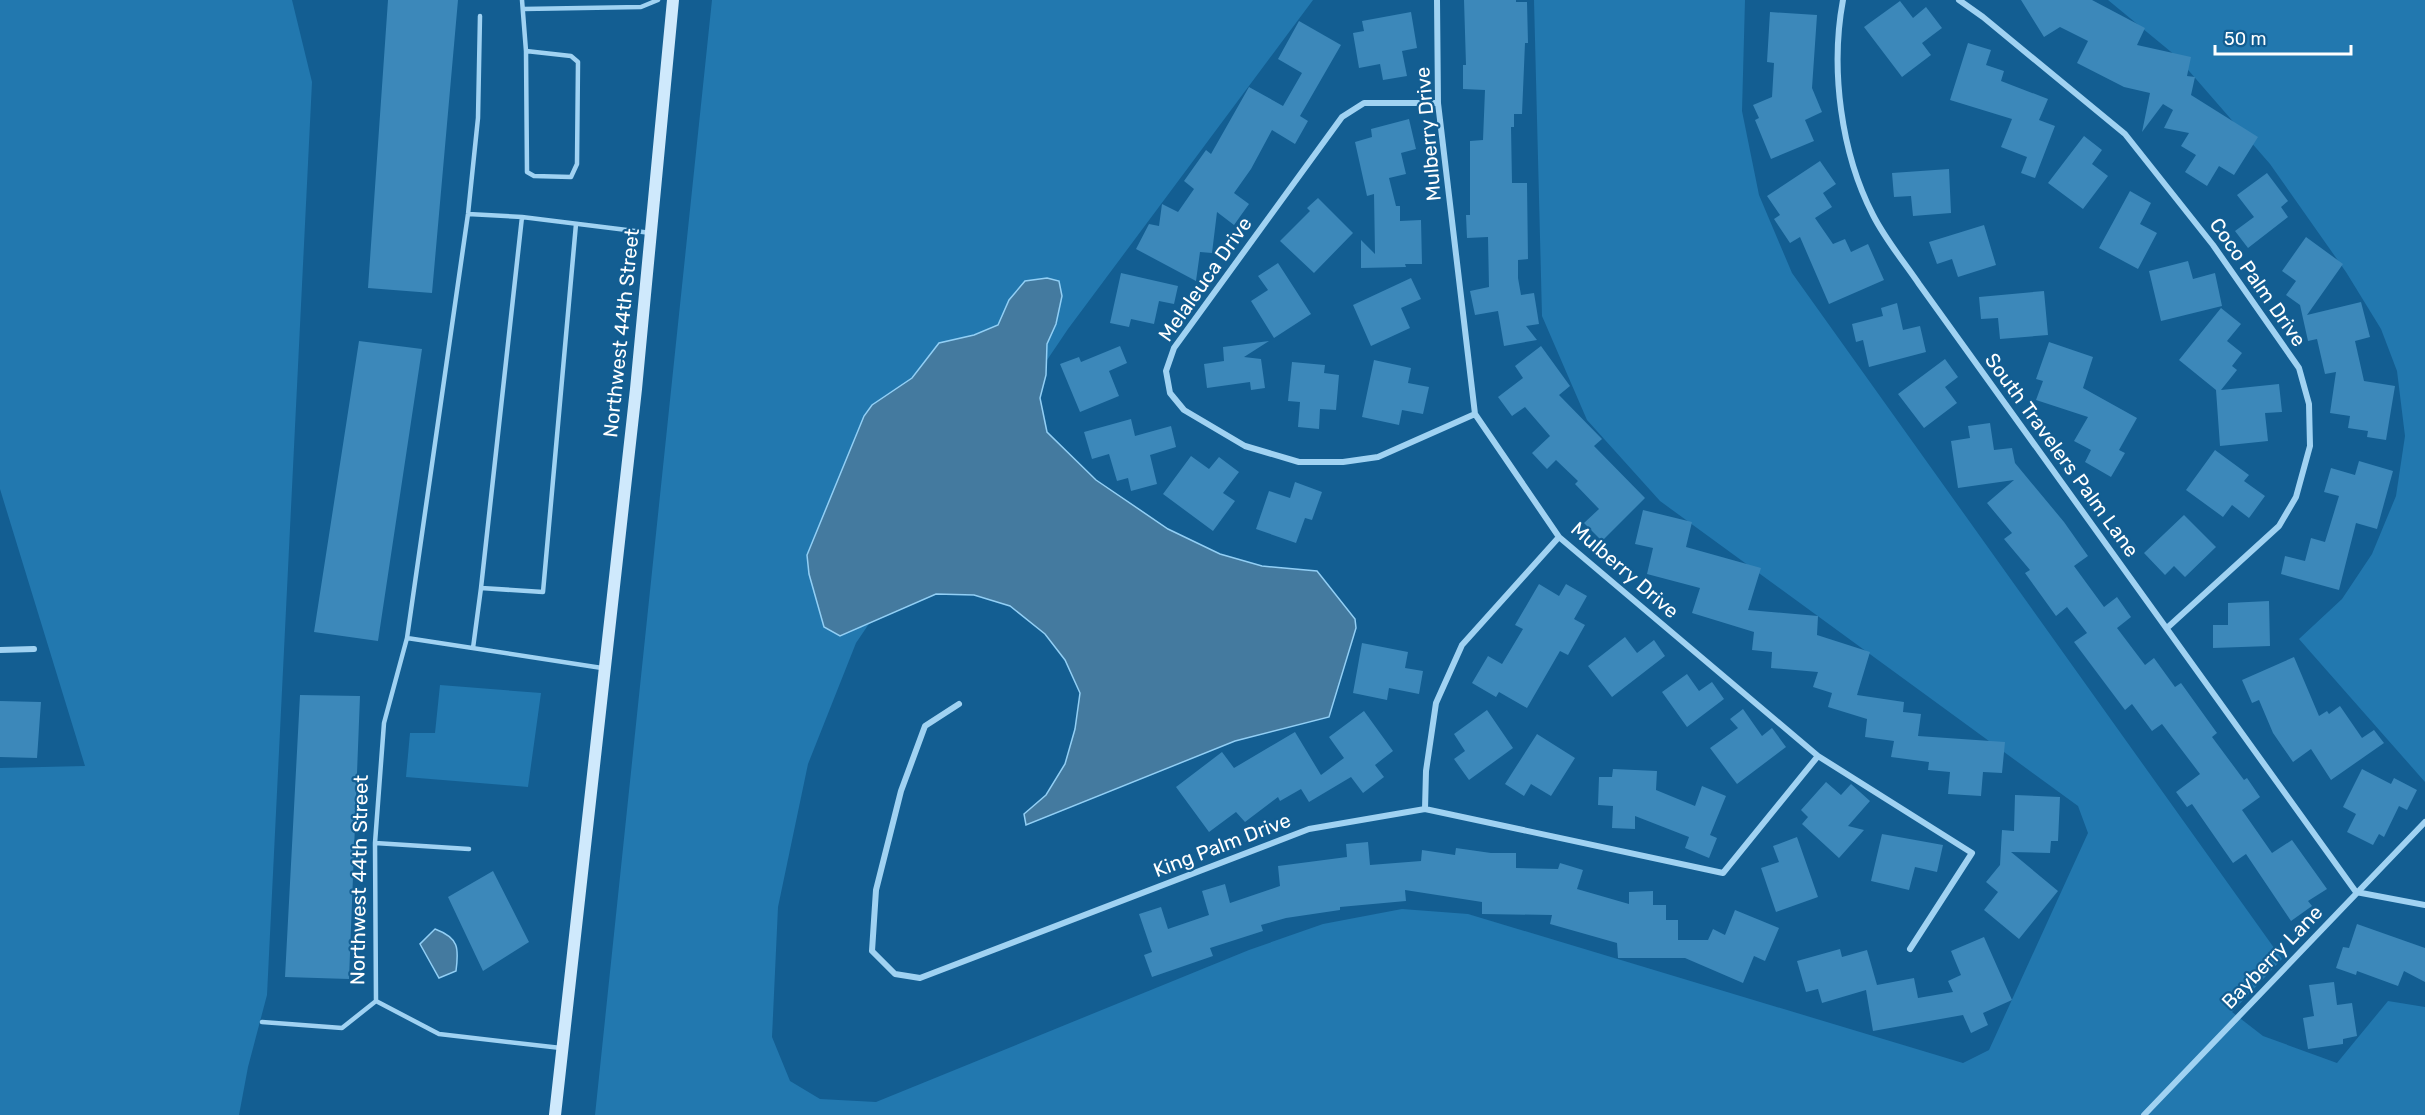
<svg xmlns="http://www.w3.org/2000/svg" width="2425" height="1115" viewBox="0 0 2425 1115" font-family="Rubik,sans-serif">
<style>
.green{fill:#2278af}
.water{fill:#447a9f;stroke:#92cff5;stroke-width:1.5}
.building{fill:#3c88ba}
.lines{fill:none;stroke-linecap:round;stroke-linejoin:round}
.lane{stroke:#a0d2f2;stroke-width:4.5}
.street{stroke:#a0d2f2;stroke-width:6}
.secondary{stroke:#cfe9fc;stroke-width:12}
.labels{text-anchor:middle;dominant-baseline:central;stroke-width:4.5;stroke-linejoin:round;paint-order:stroke}
.street-label{font-size:20px;fill:#fff;stroke:#135e92}
</style>
<rect width="100%" height="100%" fill="#135e92"/>
<path class="green" d="M0,0H292L312,82L267,995L248,1067L239,1115H0V768L85,766L0,489Z
M712,0H1313L1068,329L856,643L808,764L778,907L772,1037L790,1081L820,1099L876,1102L1249,950L1323,924L1402,909L1468,914L1963,1063L1989,1050L2088,833L2078,806L1660,501L1587,420L1542,316L1534,0H1745L1742,111L1759,195L1792,273L2282,959L2232,1012L2263,1036L2337,1063L2388,1001L2425,1007V1115H595Z
M2108,0H2425V782L2299,639L2342,599L2372,554L2396,496L2405,436L2397,371L2381,329L2346,272L2270,164L2176,56Z
M440,685L541,693L528,787L406,777L410,733H435Z"/>
<path class="water" d="M1047,278L1059,281L1062,296L1056,324L1047,344L1046,375L1040,398L1047,432L1096,480L1168,529L1220,554L1262,566L1317,571L1355,619L1356,628L1329,717L1235,741L1026,825L1024,814L1046,795L1065,764L1075,729L1080,693L1065,660L1045,634L1010,606L974,595L936,594L840,636L824,627L809,574L807,555L864,416L872,405L912,378L939,343L974,335L998,325L1009,300L1025,281Z
M435,929C459,938 459,948 456,971L439,978L420,944Z"/>
<path class="building" d="M388,0H458L432,293L368,288Z
M1464,0H1516V2H1527L1528,43H1525L1522,114H1514V127H1511L1512,183H1527L1528,259L1518,260V278L1521,295L1534,293L1539,324L1526,326L1537,340L1504,346L1498,311L1475,315L1470,291L1489,287L1488,237L1467,238L1466,215H1470V141L1483,140L1485,90L1463,89V65H1466Z
M2021,0H2092L2145,28L2137,45L2191,57L2187,76L2195,77L2191,95L2258,137L2234,175L2219,166L2207,186L2185,172L2196,155L2181,146L2189,133L2164,128L2173,110L2163,104L2142,132L2150,93L2124,87L2077,63L2088,41L2060,27L2044,37Z
M1900,1L1913,18L1926,7L1942,28L1922,43L1931,55L1902,77L1864,27Z
M1411,12L1417,48L1402,51L1407,76L1383,80L1380,64L1359,68L1353,33L1364,31L1362,21Z
M1770,12L1817,15L1812,88L1822,112L1805,120L1814,141L1771,159L1755,120L1759,118L1753,105L1772,97L1774,63L1767,62Z
M1299,21L1341,45L1300,116L1308,121L1295,144L1272,130L1251,169L1234,193L1249,204L1234,225L1217,212L1212,253L1200,252L1196,281L1136,249L1149,224L1159,226L1162,204L1178,212L1194,189L1184,181L1206,150L1211,154L1249,87L1283,106L1302,73L1278,59Z
M1968,43L1991,50L1986,65L2004,71L2001,81L2048,99L2039,120L2055,126L2035,178L2021,173L2027,157L2001,147L2012,119L1950,100Z
M1409,119L1416,149L1401,153L1406,174L1389,178L1396,206H1400V221L1421,220L1422,264H1405L1406,267L1361,268V240L1375,254L1374,194L1367,196L1355,142L1372,137L1371,129Z
M2084,136L2102,150L2092,164L2108,176L2083,209L2048,183Z
M1820,161L1836,184L1823,193L1832,207L1815,218L1833,244L1845,239L1851,252L1868,244L1884,280L1829,304L1800,237L1790,243L1774,219L1780,215L1767,196Z
M1949,169L1951,213L1913,216L1911,196L1894,197L1892,173Z
M2267,173L2288,201L2281,207L2288,217L2248,248L2235,231L2254,217L2237,195Z
M2130,191L2151,203L2140,224L2157,233L2138,269L2099,248Z
M1318,198L1353,233L1314,273L1280,241L1310,211L1307,208Z
M1984,225L1996,265L1958,277L1952,259L1937,264L1929,242Z
M2306,237L2343,264L2307,315L2361,302L2370,337L2355,341L2364,381L2395,386L2386,440L2367,437L2368,431L2348,428L2350,416L2330,413L2336,372L2325,374L2317,339L2308,341L2300,305L2286,295L2296,281L2282,271Z
M2188,261L2193,279L2215,273L2222,306L2161,321L2149,271Z
M1278,263L1311,314L1274,338L1251,301L1268,290L1258,276Z
M1121,273L1178,286L1174,304L1159,301L1154,324L1131,319L1129,327L1110,323Z
M1411,278L1421,299L1401,308L1410,328L1371,346L1353,305Z
M2044,291L2048,335L2000,339L1998,318L1981,319L1979,297Z
M1897,303L1903,330L1920,326L1926,352L1869,367L1863,340L1856,342L1852,324L1883,316L1881,308Z
M2221,308L2241,324L2227,341L2242,353L2232,366L2237,370L2221,390L2279,384L2282,412L2265,413L2268,441L2220,446L2216,390L2179,360Z
M359,341L422,349L378,641L314,632Z
M1269,341L1244,357L1261,359L1265,388L1251,390L1250,382L1207,388L1204,364L1224,361L1223,347Z
M2049,342L2093,357L2083,388L2137,418L2119,450L2125,453L2111,477L2085,462L2091,450L2074,441L2088,417L2036,400L2043,381L2036,379Z
M1120,346L1127,363L1109,371L1119,396L1080,412L1060,364L1079,357L1081,362Z
M1541,346L1570,386L1559,395L1602,439L1594,446L1645,498L1602,541L1584,523L1599,509L1575,484L1578,481L1556,460L1547,469L1532,453L1550,436L1525,407L1512,416L1498,397L1523,378L1515,366Z
M1945,359L1958,377L1945,387L1957,403L1924,428L1898,394Z
M1374,360L1411,368L1408,383L1429,387L1423,414L1402,410L1399,425L1362,417Z
M1292,362L1325,365L1324,373L1339,375L1336,410L1320,409L1319,429L1298,427L1300,402L1288,401Z
M1131,419L1135,436L1171,426L1176,447L1150,455L1157,484L1131,491L1128,478L1117,481L1109,454L1092,459L1084,432Z
M1990,423L1994,450L2012,448L2015,463L2064,522L2088,556L2074,566L2104,607L2117,597L2131,617L2117,628L2145,665L2154,658L2175,687L2181,683L2217,733L2212,737L2244,780L2247,778L2260,797L2242,810L2272,853L2292,840L2327,889L2308,901L2312,906L2291,921L2246,854L2233,863L2192,804L2187,807L2176,792L2200,774L2162,724L2152,731L2132,704L2125,710L2074,642L2087,633L2067,607L2056,616L2025,573L2030,570L2004,539L2012,533L1987,503L2014,480L1958,488L1951,441L1970,438L1968,426Z
M2215,450L2249,475L2244,481L2265,496L2249,518L2232,505L2223,517L2186,490Z
M1191,456L1209,469L1219,457L1239,472L1223,493L1235,501L1213,531L1163,494Z
M2359,461L2393,471L2377,529L2356,523L2339,590L2281,574L2285,556L2305,561L2311,538L2325,542L2339,496L2324,492L2331,468L2355,475Z
M1295,482L1322,492L1312,520L1305,518L1296,543L1256,529L1269,491L1290,498Z
M1643,510L1692,522L1686,547L1761,568L1748,610L1818,616L1817,635L1870,652L1857,695L1904,702L1903,712L1921,714L1918,736L2005,742L2002,773L1983,772L1981,796L1948,794L1950,772L1928,770L1929,762L1891,757L1894,741L1865,737L1867,719L1828,707L1832,693L1813,687L1818,672L1771,668L1772,652L1752,650L1754,632L1692,613L1700,588L1647,574L1653,548L1635,544Z
M2184,515L2216,547L2185,577L2174,566L2165,575L2144,553Z
M1539,584L1559,596L1566,584L1587,596L1574,619L1585,625L1568,655L1560,651L1527,708L1499,692L1496,697L1472,683L1488,656L1502,664L1523,629L1515,625Z
M2269,601L2270,646L2213,648V625H2228V603Z
M1625,637L1637,653L1654,640L1665,656L1612,697L1588,666Z
M1362,643L1408,652L1405,668L1423,671L1419,694L1389,688L1387,700L1353,693Z
M2294,657L2319,716L2327,711L2329,714L2340,706L2362,738L2374,730L2384,743L2331,780L2311,749L2293,762L2273,733L2259,700L2252,703L2242,680Z
M1687,674L1699,691L1712,682L1724,699L1687,727L1662,692Z
M300,695L360,696L349,979L285,977Z
M0,701L41,702L37,758L0,757Z
M1743,709L1762,736L1772,728L1786,747L1737,784L1710,748L1738,728L1730,719Z
M1487,710L1513,748L1469,780L1454,759L1465,751L1454,734Z
M1364,711L1393,751L1375,765L1384,777L1363,793L1351,777L1309,802L1301,789L1280,801L1278,797L1245,822L1236,812L1209,832L1176,787L1222,752L1234,768L1295,732L1321,775L1344,758L1329,737Z
M1537,734L1575,758L1551,796L1531,784L1524,796L1505,784Z
M1613,769L1657,771L1656,790L1695,806L1702,786L1726,796L1710,835L1717,838L1709,858L1685,848L1689,837L1635,816V829L1612,828L1613,806L1598,805L1599,777H1612Z
M2362,769L2391,784L2394,778L2417,790L2407,810L2399,806L2384,837L2379,834L2373,845L2347,832L2356,814L2343,807Z
M1826,782L1841,795L1851,784L1870,801L1848,826L1864,830L1839,858L1802,824L1808,817L1801,810Z
M2015,795L2060,797L2058,841H2051L2050,853L2011,852L2058,891L2019,939L1984,910L1998,892L1986,882L2000,865L2002,830L2014,831Z
M1882,834L1943,845L1937,872L1915,867L1909,890L1871,881Z
M1797,837L1818,897L1776,912L1761,868L1779,862L1773,846Z
M1368,842L1370,865L1421,861L1422,850L1455,855L1456,848L1491,853H1516V868L1558,869L1560,863L1583,870L1577,889L1629,904V892L1653,891V905H1666V920H1678V940H1708L1713,929L1725,935L1735,910L1779,928L1765,961L1754,956L1743,983L1685,958H1618L1617,943L1550,924L1552,915L1482,914V902L1405,890L1406,901L1340,907V910L1286,918L1261,925L1263,931L1210,948L1213,956L1152,977L1144,955L1152,952L1139,914L1161,907L1168,929L1209,915L1202,891L1225,884L1230,903L1280,886L1278,866L1347,857L1346,844Z
M493,871L529,942L483,971L448,897Z
M2357,924L2425,948V982L2404,971L2398,986L2357,971L2356,975L2336,968L2343,947L2349,948Z
M1984,937L2012,1000L1983,1013L1988,1025L1971,1033L1963,1015L1873,1031L1866,990L1822,1003L1818,989L1806,992L1797,961L1840,949L1842,957L1867,950L1877,985L1914,978L1918,998L1953,992L1948,981L1961,975L1951,951Z
M2334,982L2337,1005L2352,1003L2357,1036L2343,1039V1044L2308,1049L2303,1018L2314,1016L2309,985Z"/>
<g class="lines">
<path class="lane" d="M522,0L526,51
M523,9L641,7L658,0
M480,16L478,118L468,214L407,638L384,723L375,843L376,1001L439,1034L561,1048
M526,51L571,56L578,62L577,164L571,177L534,176L527,172Z
M468,214L522,217L651,233
M522,217L481,588L543,592L576,224
M407,638L602,668
M473,648L481,588
M375,843L469,849
M262,1022L342,1028L376,1001"/>
<path class="street" d="M1437,0L1438,103L1475,414L1559,537L1818,756L1972,853L1910,949
M1843,0C1830,69 1841,153 1873,215C1885,239 1904,262 1919,284L2356,892L2425,905
M1959,0L1983,17L2125,134L2213,245L2299,368L2309,404L2310,446L2296,497L2279,526L2167,628
M1438,103H1364L1342,117L1174,348L1166,371L1170,393L1184,410L1245,446L1299,462H1343L1378,457L1475,414
M0,650L34,649
M959,704L925,726L901,791L876,890L872,951L895,974L920,978L1309,829L1425,809L1723,873L1818,756
M1425,809L1426,771L1436,703L1462,645L1559,537
M2144,1115L2425,822"/>
<path class="secondary" d="M555,1115L636,389L673,0"/>
</g>
<g class="labels">
<g class="street-label">
<text transform="translate(1428 134) rotate(-95)">Mulberry Drive</text>
<text transform="translate(1205 279) rotate(-55)">Melaleuca Drive</text>
<text transform="translate(2258 282) rotate(55)">Coco Palm Drive</text>
<text transform="translate(621 333) rotate(-84)">Northwest 44th Street</text>
<text transform="translate(2062 455) rotate(54)">South Travelers Palm Lane</text>
<text transform="translate(1625 570) rotate(41)">Mulberry Drive</text>
<text transform="translate(1222 845) rotate(-21)">King Palm Drive</text>
<text transform="translate(359 880) rotate(-89)">Northwest 44th Street</text>
<text transform="translate(2272 957) rotate(-46)">Bayberry Lane</text>
</g>
</g>
<path d="M2215 45v9h136v-9" fill="none" stroke="#ffffff" stroke-width="3"/>
<text x="2224" y="45" font-size="18" fill="#ffffff" stroke="#135e92" stroke-width="4.5" paint-order="stroke">50 m</text>
</svg>
